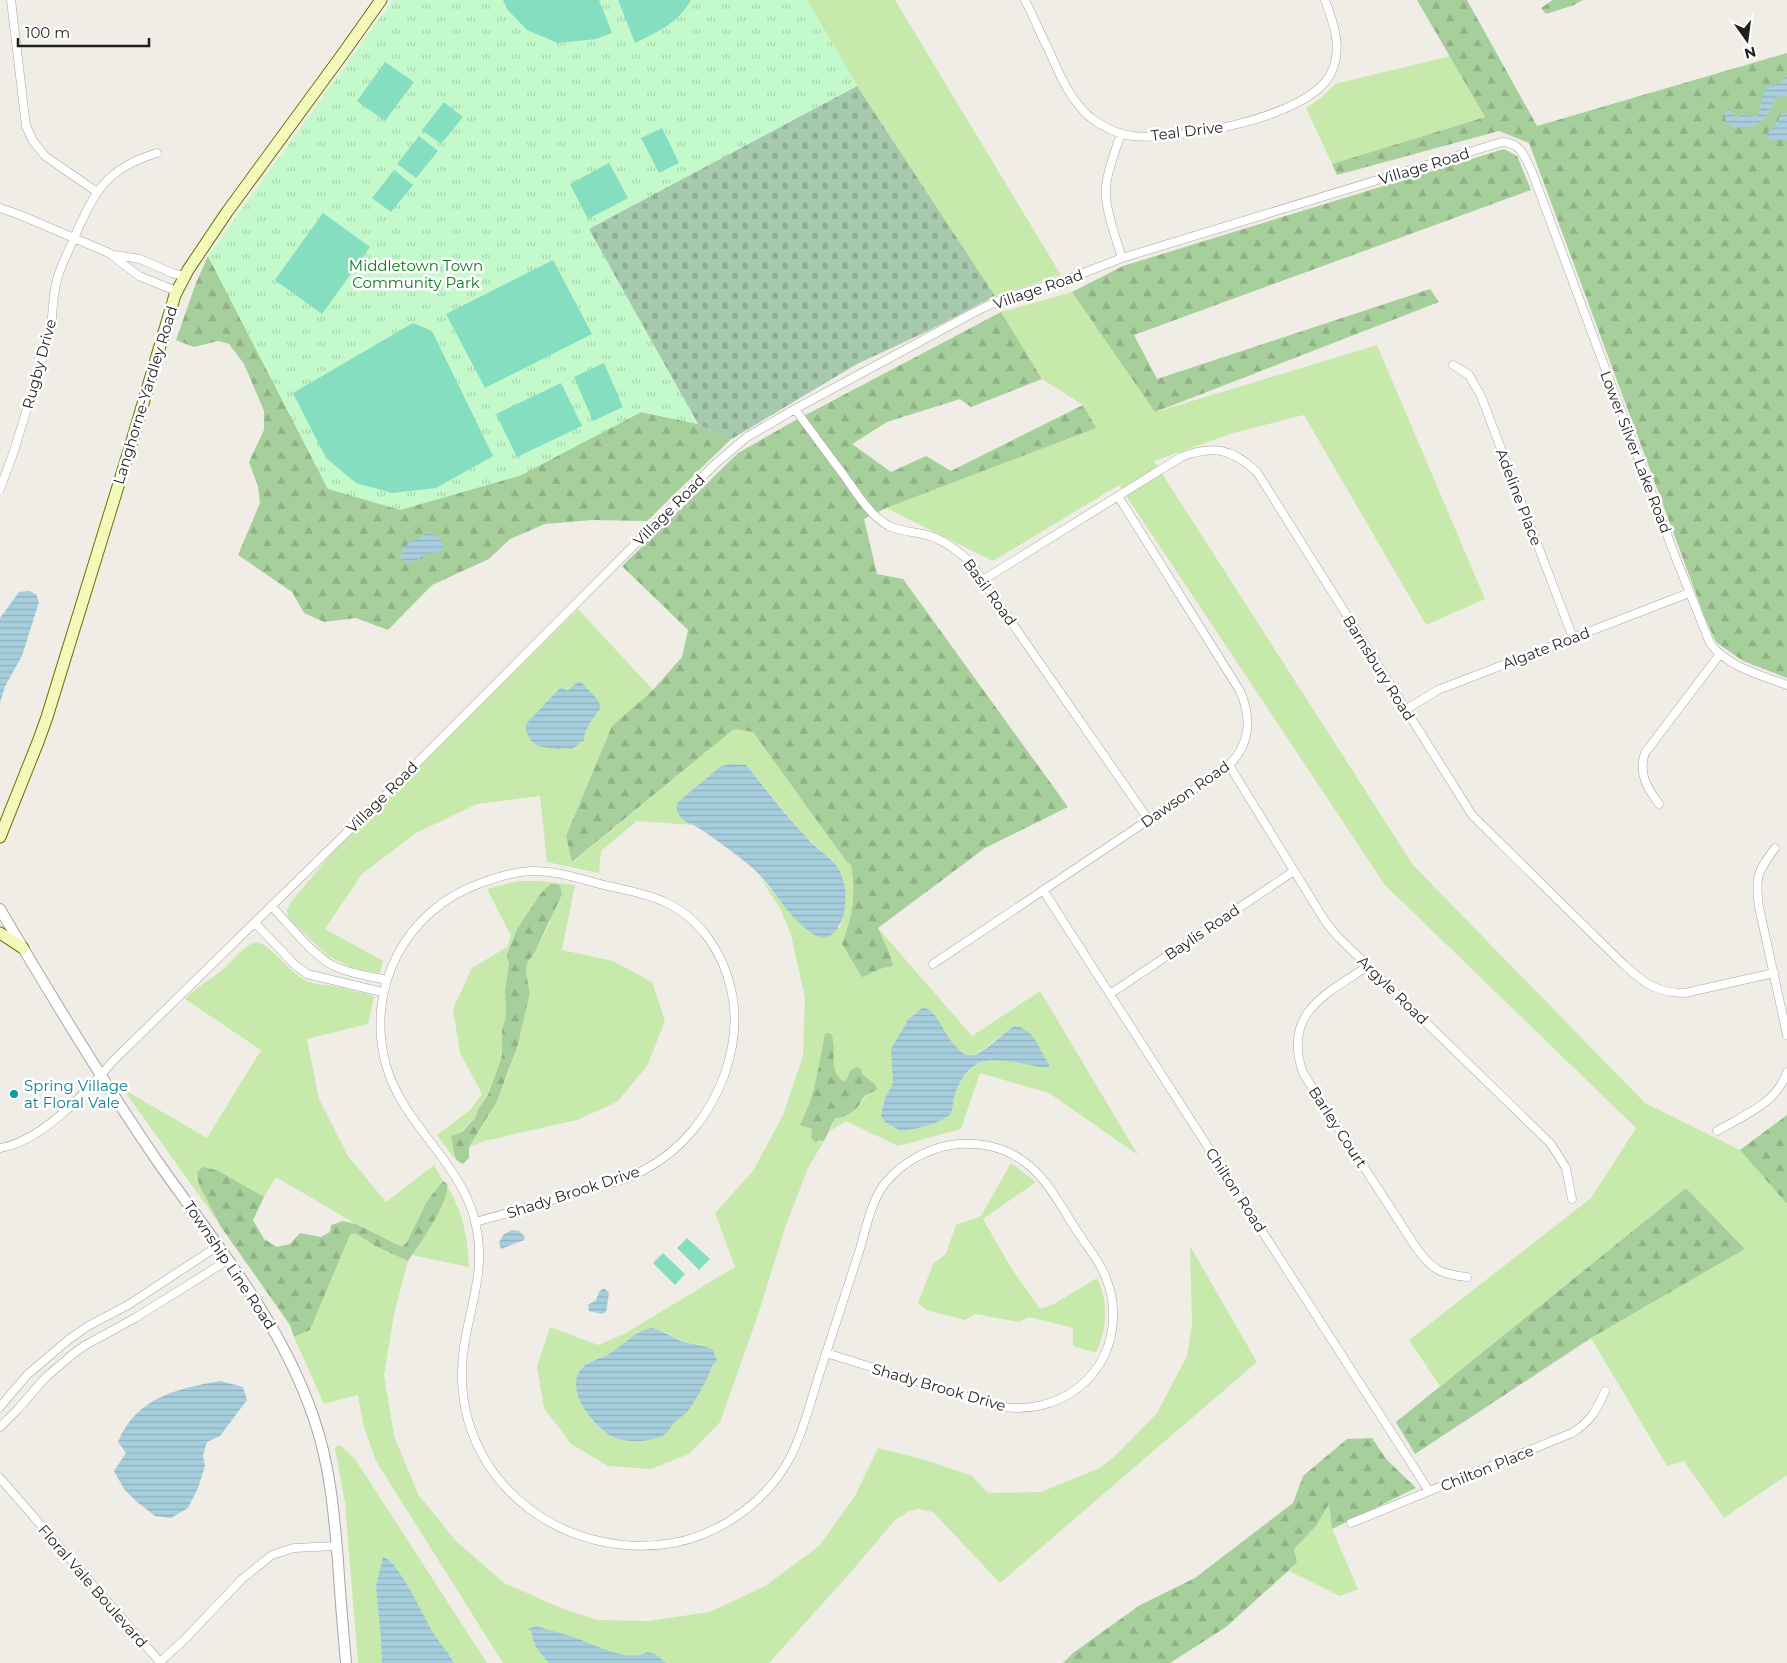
<svg xmlns="http://www.w3.org/2000/svg" width="1787" height="1663" viewBox="0 0 1787 1663" font-family="Montserrat,sans-serif">
<style>
.grass{fill:#c7e9ac;fill-rule:evenodd}
.forest{fill:url(#forest-firs)}
.cemetery{fill:url(#cemetery-stones)}
.park{fill:url(#park-tufts)}
.pitch{fill:#85dec0}
.water{fill:url(#water-rules)}
.lines{fill:none;stroke-linecap:round;stroke-linejoin:round}
.minor-casing{stroke:#a6a6a6;stroke-width:9}
.tertiary-casing{stroke:#a6a6a6;stroke-width:12}
.secondary-casing{stroke:#657706;stroke-width:13}
.minor{stroke:#fff;stroke-width:8}
.tertiary{stroke:#fff;stroke-width:10}
.secondary{stroke:#f3f9bb;stroke-width:11}
.culture-dot{fill:#0f9aa8;stroke:#fff;stroke-width:2}
.labels{text-anchor:middle;dominant-baseline:central;stroke-width:5;stroke-linejoin:round;paint-order:stroke}
.street-label{font-size:15px;fill:#1f1f1f;stroke:#fff}
.park-label{font-size:15px;fill:#0c7e1c;stroke:#fff}
.culture-label{font-size:15px;fill:#0d838f;stroke:#fff;text-anchor:start}
</style>
<defs>
<pattern id="forest-firs" width="22" height="20" patternUnits="userSpaceOnUse" patternTransform="scale(1.25)"><rect width="22" height="20" fill="#a7cf9b"/><path d="M5 1l3.5 6h-7zM16 11l3.5 6h-7z" fill="#8fb185"/></pattern>
<pattern id="cemetery-stones" width="16" height="16" patternUnits="userSpaceOnUse" patternTransform="scale(1.25)"><rect width="16" height="16" fill="#a7c9ae"/><path d="M2 7V4a2 2 0 0 1 4 0v3zM10 15v-3a2 2 0 0 1 4 0v3z" fill="#8fac95"/></pattern>
<pattern id="park-tufts" width="24" height="20" patternUnits="userSpaceOnUse" patternTransform="scale(1.25)"><rect width="24" height="20" fill="#c4f9cb"/><path d="M3 7l-1-3M5 7V3M7 7l1-3M15 17l-1-3M17 17v-4M19 17l1-3" fill="none" stroke="#a8d5ae"/></pattern>
<pattern id="water-rules" width="6" height="5" patternUnits="userSpaceOnUse" patternTransform="scale(1.25)"><rect width="6" height="5" fill="#a7cedd"/><path d="M0 2.5h6" fill="none" stroke="#8fb0bd"/></pattern>
</defs>
<rect width="100%" height="100%" fill="#f0ede6"/>
<path class="grass" d="M807,0H895L1061,275L995,296L857,86Z
M1450,56L1485,117L1332,164L1306,108L1321,98L1335,84Z
M1072,292L1156,412L1377,345L1485,599L1426,625L1304,415L1233,433L1154,461L1413,865L1645,1103L1740,1150L1787,1204V1475L1724,1518L1684,1461L1667,1466L1591,1338L1745,1249L1686,1188L1440,1386L1409,1340L1591,1198L1636,1128L1385,885L1119,485L993,561L886,508L1095,428L1083,405L1042,379L1001,312Z
M578,609L653,690L612,726L566,836L573,862L734,729L753,732L846,861L851,865C856,897 853,914 842,944L862,976C873,975 879,967 891,967L893,962L878,928L972,1036L1040,991L1138,1155L1049,1093L980,1073L961,1129L898,1146L846,1121L830,1131L835,1118L857,1107L867,1095L872,1093L875,1084L862,1074L847,1077L845,1083C830,1074 831,1055 834,1040L825,1033L819,1070L806,1113L808,1128L812,1129L811,1138L824,1141L808,1168L786,1225L756,1321L720,1422L689,1454L651,1469L608,1466L571,1444L544,1408L537,1367L550,1327L598,1345L624,1334L735,1267L715,1213L753,1171L783,1115L803,1056L805,997L791,935L780,908L759,876L801,924L818,937L840,927L844,910L845,890L842,877L837,868L833,861L805,836L747,766H721L679,801V816L683,820L694,825L637,821L601,851L599,873L547,862L540,796L477,804L416,833L362,874L325,929L383,961L380,973L352,968L328,956L288,918L287,910L291,902L331,854ZM1014,1026L1025,1029L1050,1066C1032,1064 1001,1058 985,1061C969,1065 958,1084 954,1098C953,1103 953,1109 951,1113C944,1123 913,1130 901,1131L886,1123L881,1116L885,1098L893,1083L957,1049L970,1056L978,1053ZM651,1328L667,1333L675,1338L688,1343L702,1345L717,1361C707,1372 702,1387 695,1400C690,1410 681,1415 674,1422C671,1426 669,1431 665,1434C660,1438 653,1438 647,1439C635,1440 624,1441 613,1437C592,1428 565,1390 582,1368C589,1360 603,1357 612,1352C626,1344 635,1331 651,1328Z
M518,881H538L575,885L562,950L613,961L652,982L665,1021L647,1066L617,1102L577,1120L484,1141L469,1147L489,1115L508,1075L517,1048L530,993L526,973L527,963L535,952L550,923L545,889L517,929L506,957L509,963L505,990L506,1015L502,1030V1056L488,1095L477,1111L476,1117C464,1128 445,1145 457,1162L437,1135L470,1110L482,1094L460,1053L453,1009L472,968L507,947L511,936L487,889Z
M255,942C268,942 288,969 300,977C311,985 321,984 333,986C346,988 359,992 371,995L374,997L368,1024L307,1039L319,1099L348,1156L386,1202L434,1165L443,1181L427,1201L407,1242L402,1247L356,1224L276,1177L264,1197L219,1171L199,1185L221,1226L123,1089L207,1138L261,1050L185,999C196,987 210,980 222,970C233,961 242,947 255,942Z
M1011,1163L1036,1182L983,1219L1010,1266L1040,1309L1054,1304L1097,1278C1109,1303 1107,1328 1096,1353L1073,1346V1328L1029,1317L1019,1322L975,1314L965,1320L927,1310L918,1303L933,1264L946,1254L956,1225L981,1216Z
M448,1187C463,1213 468,1238 469,1267L412,1255L444,1203Z
M355,1233L377,1247L408,1261L394,1314L384,1375L394,1436L418,1494L456,1541L504,1583L561,1608L597,1620L648,1621L710,1612L765,1586L819,1546L855,1496L878,1448L922,1459L972,1476L988,1493L1041,1492L1100,1468L1115,1456L1157,1413L1187,1356L1192,1324L1190,1246L1257,1362L1000,1583L933,1512L919,1509L909,1511L895,1520L850,1573L769,1663H503L376,1461L363,1424L358,1395L324,1404L294,1337L310,1330L350,1235Z
M340,1445L355,1459L487,1663H358L345,1503L335,1448Z
M1329,1503L1332,1529L1358,1589L1340,1596L1289,1571L1297,1563L1294,1549L1316,1526Z"/>
<path class="forest" d="M1417,0H1467L1537,126L1787,53V75L1781,84L1761,103L1760,112L1757,116L1741,114L1738,117L1732,116L1728,110L1726,112L1734,127C1759,127 1766,121 1775,98L1787,95V113L1781,115L1777,123L1766,136L1774,140H1787V678L1743,661L1716,642L1705,618L1529,143L1499,131L1337,175L1332,164L1485,117Z
M1553,0H1583L1574,5L1546,14L1541,8Z
M1504,149L1517,156L1531,190L1134,335L1157,379L1430,289L1439,302L1155,412L1072,292L1123,266Z
M208,256L328,489L519,476L641,412L698,424L730,440L647,521L592,520L545,524L510,539L489,559L432,585L388,630L356,618L324,622L304,613L292,592L238,555L260,503L258,486L249,462L264,430V411L244,364L229,344L218,341L194,347L176,340L196,283Z
M1001,312L1042,379L971,407L960,399L887,422L852,444L891,472L926,456L951,471L1083,405L1096,428L886,508L864,519L877,574L903,579L1068,807L985,848L878,928L891,957L893,965L891,967C879,967 873,974 862,977L842,944C853,914 856,897 851,865L846,861L753,732L734,729L572,862L566,836L612,726L653,690L682,657L688,630L622,566L738,453L796,420Z
M551,884H556L560,886L562,894L535,952L527,963L526,973L530,993L517,1048L497,1101L469,1147V1158L463,1164C450,1159 455,1147 451,1136L462,1132L476,1117L477,1111L488,1095L502,1056V1030L506,1015L505,990L509,963L506,957L517,929L541,893Z
M825,1033L831,1034C839,1049 825,1071 845,1082L851,1070L857,1067L861,1069L862,1074L875,1084L877,1089C873,1092 870,1093 866,1095C863,1097 861,1102 859,1105C854,1112 844,1118 835,1118L824,1141L819,1140L815,1142L811,1138L812,1129L800,1125C815,1096 819,1065 825,1033Z
M1787,1115V1204L1740,1150Z
M203,1167L219,1171L264,1197L253,1220L264,1239L277,1247L290,1244L300,1233L321,1237L330,1232L331,1225L343,1221L356,1224L402,1247L407,1242L427,1201L443,1181L447,1184C452,1199 418,1246 408,1261L377,1247L355,1233L350,1235L310,1330L294,1337L290,1325L221,1227L199,1185L197,1172Z
M1686,1188L1745,1249L1591,1338L1415,1454L1396,1422Z
M1372,1438L1386,1459L1416,1488L1332,1529L1329,1504L1316,1526L1294,1549L1297,1563L1226,1627L1170,1663H1063L1073,1653L1140,1605L1195,1578L1293,1503L1303,1476L1347,1439Z"/>
<path class="cemetery" d="M857,86L995,296L928,331L857,364L730,440L698,424L588,229Z"/>
<path class="park" d="M393,0H807L857,86L589,229L698,424L641,412L519,476L400,510L328,489L208,256Z"/>
<path class="pitch" d="M503,0H599L612,33L596,39L558,43L527,30L507,9Z
M618,0H691C677,24 659,31 635,43Z
M385,62L414,82L385,121L357,101Z
M444,102L463,117L441,144L422,130Z
M662,128L679,163L659,173L641,138Z
M419,136L438,151L416,178L397,164Z
M609,163L628,198L588,219L570,184Z
M394,170L413,185L391,212L372,198Z
M323,213L370,247L322,314L275,280Z
M553,260L592,334L485,388L446,314Z
M413,323L432,331L493,456L436,488L392,493L356,483L326,458L293,393Z
M604,363L623,407L593,421L574,377Z
M561,383L582,426L517,457L496,414Z
M687,1238L710,1259L699,1270L677,1248Z
M663,1253L685,1274L675,1285L653,1263Z"/>
<path class="water" d="M1787,75V95L1775,98C1765,123 1754,134 1726,124L1725,113L1729,107L1732,115L1738,117L1741,114L1757,116C1764,106 1758,99 1768,85L1781,84Z
M1787,113V140L1780,141L1767,138L1766,135L1777,123L1781,115Z
M427,532C435,533 439,536 443,544L442,550C437,554 436,552 430,553C421,555 418,562 406,563L400,556C408,538 414,543 427,532Z
M29,591L36,594L39,602L22,656L5,686L0,703V618L19,592Z
M578,682H581L597,699L601,707C595,716 583,729 584,741H581L578,745L571,749L561,748L560,750C549,746 537,750 530,739C527,734 525,730 526,724L561,687L567,691Z
M732,764L740,765L744,764L747,766C766,789 785,814 805,836C815,848 829,855 838,868C846,881 847,897 844,912C842,923 832,944 817,936C788,921 774,885 749,865C732,851 714,838 697,827C692,824 687,823 683,820C679,817 678,811 676,807L679,801L721,766Z
M923,1007C927,1009 930,1010 933,1013C944,1026 958,1065 979,1053C992,1045 1003,1034 1014,1026C1035,1028 1040,1052 1050,1066L1046,1068C1027,1065 1005,1058 985,1061C969,1064 958,1083 954,1098C953,1102 953,1109 951,1113C944,1123 913,1130 901,1131L886,1123L881,1116L885,1098L893,1083L891,1049L908,1020Z
M512,1230L519,1231L525,1237L524,1240L501,1249L499,1243L503,1235Z
M604,1288L609,1293L606,1312L602,1314L589,1311L588,1305L596,1300L599,1292Z
M651,1328C663,1330 671,1337 681,1341C692,1345 703,1344 713,1350L717,1361L712,1366C710,1374 692,1408 686,1413C684,1415 680,1417 677,1420C671,1425 670,1432 662,1436C649,1442 626,1443 613,1437C593,1427 563,1389 582,1368C590,1360 603,1358 612,1352C625,1344 635,1331 651,1328Z
M220,1381L243,1387L247,1400L220,1436L207,1442L203,1455L205,1466L198,1488L188,1508L171,1518L155,1516L136,1501L124,1489L114,1471L126,1453L118,1442C137,1397 176,1389 220,1381Z
M383,1557C399,1561 424,1618 434,1634C440,1644 449,1653 454,1663H382L381,1638L376,1586Z
M536,1626C551,1631 567,1634 581,1640C597,1646 631,1663 647,1652L655,1654L666,1663H549C541,1654 532,1645 532,1632L528,1629Z"/>
<g class="lines">
<defs>
<path id="minor" d="M11,0L26,126L33,141L45,156L97,192
M1025,0C1034,18 1042,37 1051,55C1061,78 1071,101 1091,118C1103,127 1117,134 1132,136C1178,141 1310,118 1331,73C1343,49 1334,24 1325,0
M1121,133C1115,153 1104,177 1106,198C1108,218 1116,238 1122,258
M0,208L20,215L109,253L139,276L176,291
M115,255L140,259L172,273L185,276
M1453,365L1469,375L1481,396L1573,638
M795,409C811,431 827,453 843,474C856,492 869,515 889,526C900,531 912,532 923,534C941,538 956,549 969,561L1148,819
M0,489L14,451L50,334C53,317 52,301 56,284C59,268 68,253 74,238C95,191 105,169 157,153
M983,580L1181,457C1212,445 1232,448 1257,472L1472,815L1623,964C1644,983 1656,993 1685,993L1774,973
M1405,710L1438,690L1689,593
M1229,765L1325,921L1337,936L1551,1144L1566,1168L1572,1199
M1659,804C1647,788 1638,773 1645,753L1720,654
M1775,848C1757,873 1755,876 1759,907L1787,1035
M1043,890L1429,1491
M272,907C289,924 313,956 334,966C350,974 369,976 387,980
M255,923L295,965L307,974L382,992
M933,964L1226,768C1250,746 1253,721 1240,691L1118,496
M1368,966C1326,994 1282,1013 1303,1073L1417,1249C1433,1270 1440,1274 1467,1277
M1110,994L1294,871
M1717,1131C1743,1116 1777,1103 1787,1072
M0,1148C42,1141 86,1093 113,1061L386,794L715,464L747,437L795,409L973,313L1002,299L1068,279L1122,258L1502,142C1520,142 1525,157 1532,172L1675,556L1710,643C1727,667 1761,675 1787,685
M475,1222C508,1213 540,1204 572,1194C596,1187 622,1182 644,1170C682,1150 709,1116 724,1076C734,1048 738,1018 731,989C723,953 700,918 665,902C646,893 625,890 604,885C580,879 555,870 530,871C513,872 497,877 481,883C405,910 365,988 386,1065C402,1123 458,1160 474,1217C491,1280 460,1321 462,1379C465,1489 569,1561 673,1543C722,1534 768,1500 791,1456C804,1430 811,1400 820,1372C833,1332 846,1292 859,1252C866,1229 871,1200 886,1182C902,1163 927,1149 951,1145C976,1141 1003,1146 1023,1161C1047,1177 1061,1207 1077,1231C1086,1245 1097,1258 1104,1273C1109,1285 1113,1297 1113,1310C1116,1376 1058,1418 996,1406L826,1353
M0,1407L27,1375L68,1340L88,1326L128,1305L218,1246
M0,1427L18,1409L46,1377L73,1354L84,1346L135,1318L228,1260
M0,1478L160,1662L185,1639L242,1579L272,1555L294,1548L336,1546
M1351,1523L1572,1433C1591,1421 1596,1411 1605,1391"/>
<path id="tertiary" d="M0,909C51,996 103,1082 160,1165C217,1246 282,1323 314,1419C330,1465 334,1513 338,1561C340,1595 343,1629 346,1663"/>
<path id="secondary" d="M0,837L38,742L47,717L132,441L175,295L188,270L227,212L342,55L381,0
M0,933L23,948"/>
</defs>
<use href="#minor" class="minor-casing"/>
<use href="#tertiary" class="tertiary-casing"/>
<use href="#secondary" class="secondary-casing"/>
<use href="#minor" class="minor"/>
<use href="#tertiary" class="tertiary"/>
<use href="#secondary" class="secondary"/>
</g>
<circle class="culture-dot" cx="14" cy="1094" r="5"/>
<g class="labels">
<g class="street-label">
<text transform="translate(1187 131) rotate(-7)">Teal Drive</text>
<text transform="translate(1424 166) rotate(-17)">Village Road</text>
<text transform="translate(1038 289) rotate(-19)">Village Road</text>
<text transform="translate(39 364) rotate(-75)">Rugby Drive</text>
<text transform="translate(145 395) rotate(-73)">Langhorne-Yardley Road</text>
<text transform="translate(1636 452) rotate(69)">Lower Silver Lake Road</text>
<text transform="translate(1519 497) rotate(69)">Adeline Place</text>
<text transform="translate(669 510) rotate(-45)">Village Road</text>
<text transform="translate(990 592) rotate(54)">Basil Road</text>
<text transform="translate(1546 648) rotate(-21)">Algate Road</text>
<text transform="translate(1379 668) rotate(58)">Barnsbury Road</text>
<text transform="translate(1185 794) rotate(-35)">Dawson Road</text>
<text transform="translate(382 797) rotate(-45)">Village Road</text>
<text transform="translate(1202 932) rotate(-34)">Baylis Road</text>
<text transform="translate(1393 990) rotate(44)">Argyle Road</text>
<text transform="translate(1338 1127) rotate(57)">Barley Court</text>
<text transform="translate(1236 1190) rotate(57)">Chilton Road</text>
<text transform="translate(573 1192) rotate(-18)">Shady Brook Drive</text>
<text transform="translate(230 1265) rotate(56)">Township Line Road</text>
<text transform="translate(939 1387) rotate(16)">Shady Brook Drive</text>
<text transform="translate(1487 1468) rotate(-22)">Chilton Place</text>
<text transform="translate(93 1586) rotate(49)">Floral Vale Boulevard</text>
</g>
<g class="park-label">
<text x="416" y="265">Middletown Town<tspan x="416" dy="17">Community Park</tspan></text>
</g>
<g class="culture-label">
<text x="24" y="1085">Spring Village<tspan x="24" dy="17">at Floral Vale</tspan></text>
</g>
</g>
<g transform="translate(1747 40) rotate(166)" stroke="#ffffff" stroke-width="4" paint-order="stroke">
<path d="M0-4L9 19L0 12L-9 19Z" fill="#1f1f1f"/>
<text y="-8" font-size="14" font-weight="bold" text-anchor="middle" fill="#1f1f1f">N</text>
</g>
<path d="M18 38v8h131v-8" fill="none" stroke="#1f1f1f" stroke-width="2.5"/>
<text x="25" y="38" font-size="15" fill="#1f1f1f" stroke="#ffffff" stroke-width="4" paint-order="stroke">100 m</text>
</svg>
